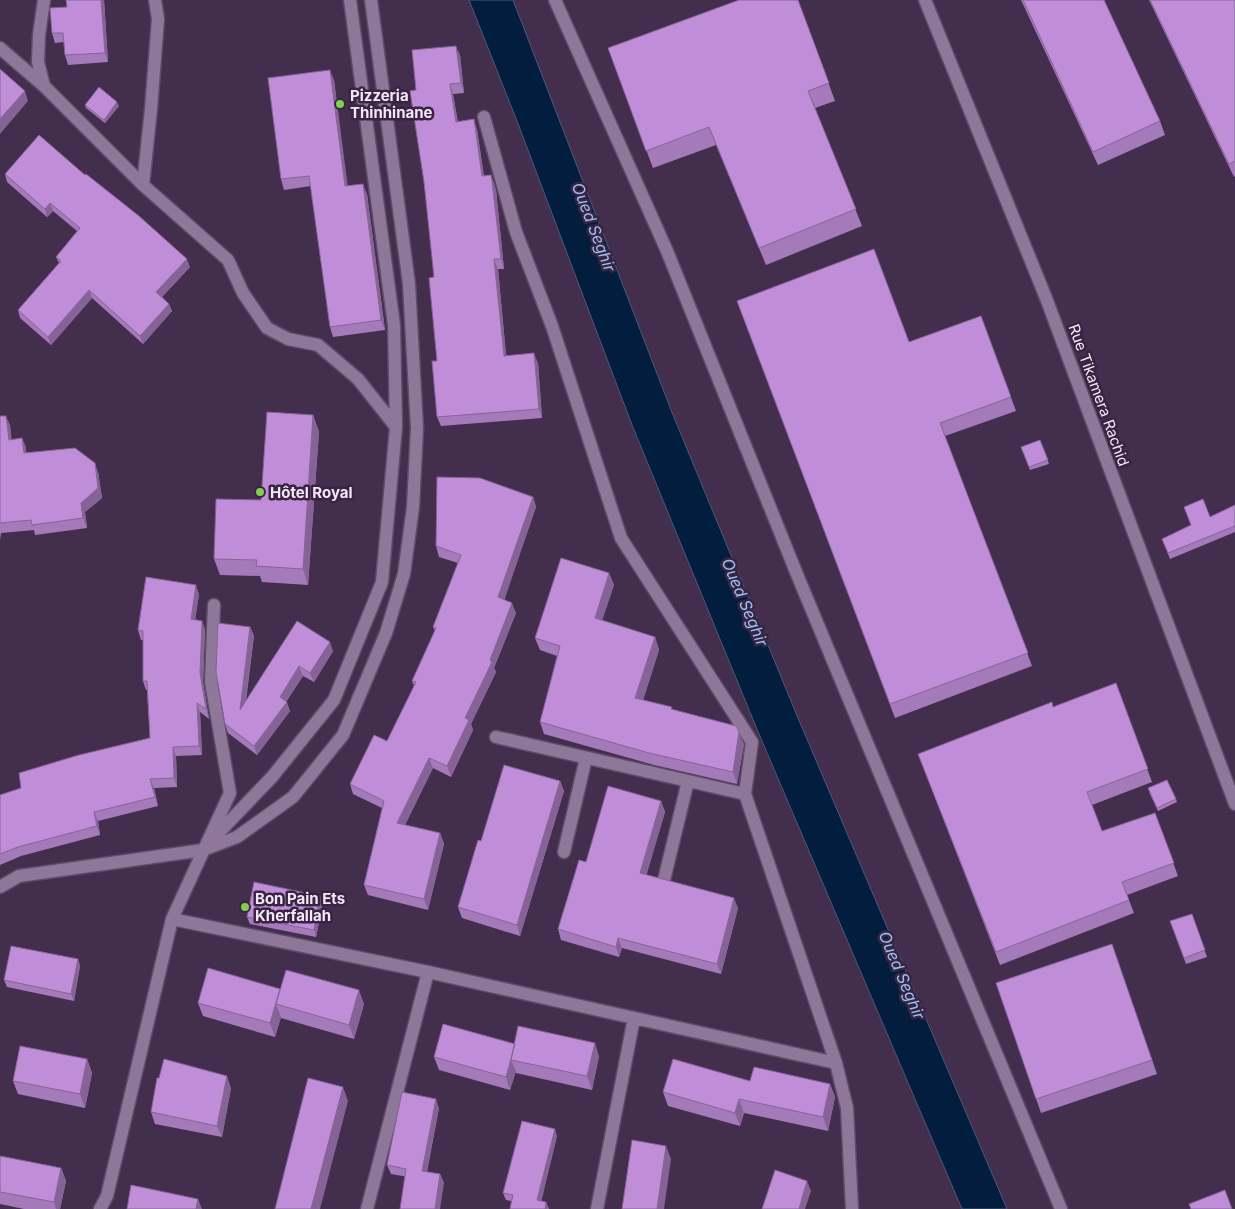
<svg xmlns="http://www.w3.org/2000/svg" width="1235" height="1209" viewBox="0 0 1235 1209" font-family="Inter,sans-serif">
<style>
.water{fill:#021d3d;stroke:#4b5a76}
.lines{fill:none;stroke-linecap:round;stroke-linejoin:round}
.minor-casing{stroke:#5e4c66;stroke-width:15}
.minor{stroke:#8f779a;stroke-width:12}
.wall{fill:#a57aba}
.shaded-wall{fill:#866397}
.building{fill:#c08ed8;stroke:#866397}
.poi-dot{fill:#83d04e;stroke:#392442;stroke-width:2}
.labels{text-anchor:middle;dominant-baseline:central;stroke-width:5;stroke-linejoin:round;paint-order:stroke}
.poi-label{font-size:15px;font-weight:bold;fill:#f4e7fa;stroke:#392442;text-anchor:start}
.street-label{font-size:15px;fill:#f4e7fa;stroke:#392442}
.water-label{font-size:16px;font-style:italic;fill:#98c2f7;stroke:#392442}
</style>
<rect width="100%" height="100%" fill="#432e4d"/>
<path class="water" d="M469,0H513L671,410L798,718L1007,1209H962L759,734L632,425L517,121Z"/>
<g class="lines">
<defs>
<path id="minor" d="M555,0L667,251L796,572L1061,1209
M925,0L1046,298L1235,804
M0,48L44,86L143,185L228,260L243,293L267,328L288,339L318,345L358,379L396,427
M44,86L38,62L39,35L44,0
M484,117L516,232L552,326L621,538L752,742L745,794
M143,185L151,109L158,19L155,0
M496,737L745,794L836,1063L847,1108L852,1209
M204,848L272,777L334,700L382,582L396,427L394,325L350,0
M564,852L586,758
M664,880L688,781
M0,887L19,876L203,850L237,837L293,797L343,735L386,633L404,574L413,507L417,428L409,284L371,0
M172,919L428,972L836,1063
M100,1209L107,1196L172,919L230,793L211,682L214,605
M367,1209L428,972
M597,1209L634,1018"/>
</defs>
<use href="#minor" class="minor-casing"/>
<use href="#minor" class="minor"/>
</g>
<path class="wall" d="M66,0H104L108,62L68,65L65,55L64,42L55,43L52,33L67,7Z
M798,0L835,101L815,108L862,226L766,265L716,145L653,168L608,48Z
M1021,0H1104L1160,121L1165,135L1098,165Z
M1149,0H1235V176L1234,177Z
M460,55L464,93L453,94L458,122L477,129L484,176L491,175L496,190L504,269H498L506,355L538,363L542,418L441,426L437,417V361L434,277L416,90Z
M334,80L347,186L367,194L385,330L333,337L330,327L311,186L284,190L281,179Z
M85,105L119,106L105,123L86,108Z
M5,174L190,267L162,297L169,304L172,311L143,344L92,298L51,345L20,318L18,310L59,263L56,257L77,231L53,211L47,217L7,182Z
M737,301L909,342L981,316L1016,411L945,436L1032,666L895,718Z
M313,415L319,432L308,585L262,582L260,576L220,575L214,559L261,500Z
M0,416L10,425L11,440L22,438L26,448V452L98,472L102,498L85,512L87,528L35,535L34,530L1,533L0,540Z
M1040,440L1049,464L1030,470L1021,447Z
M533,497L536,507L504,599L516,613L494,668L496,672L471,724L473,730L451,777L433,768L405,825L440,833L444,844L428,910L368,895L364,885L382,808L353,794L350,784L387,741L414,686L412,681L435,631L433,627L458,563L439,557L436,546Z
M1235,505V532L1170,559L1162,539Z
M609,573L614,585L602,620L655,637L659,650L643,700L672,710L744,744L737,784L654,765L544,734L540,722L557,656L540,650L535,638Z
M199,594L195,620L202,621L205,630L203,682L209,719L200,712L202,755L176,756L177,787L154,788L158,806L98,821L100,835L21,856L0,865V795L21,788L150,738L147,690H146L143,681V640H141L138,630Z
M297,621L333,651L314,682L303,676L286,702L290,711L257,755L228,733L225,724L250,627L254,636L246,701Z
M1116,683L1152,782L1092,805L1102,831L1155,813L1178,876L1127,895L1134,913L1000,965L923,767L1053,707Z
M560,781L564,791L520,936L462,918L458,907Z
M1149,792L1176,799L1177,802L1158,811Z
M661,801L665,812L646,875L738,908L721,974L622,948L619,957L561,940L558,929L586,862Z
M323,902L316,937L250,924L247,917Z
M1192,914L1207,957L1186,964L1170,921Z
M1112,944L1157,1074L1041,1113L996,983Z
M78,959L80,966L74,1001L7,987L4,980Z
M280,989L364,1004L354,1039L281,1018V1017L275,1037L203,1016L198,1003Z
M515,1044L599,1056L592,1090L516,1073V1071L510,1090L439,1070L434,1057Z
M87,1059L92,1073L85,1108L18,1094L13,1081Z
M750,1081L830,1084L835,1097L828,1131L744,1113L740,1126L668,1106L663,1092Z
M231,1088L222,1137L155,1124L151,1112Z
M439,1108L427,1172L440,1174L444,1183L391,1174L387,1165Z
M557,1136L541,1201L546,1202L549,1209H510L511,1201L506,1200L503,1193Z
M0,1156L61,1168L66,1181L60,1209H24L0,1204Z"/>
<path class="shaded-wall" d="M101,0H104L108,62L105,53Z
M456,46L460,55L464,93L461,83Z
M330,70L334,80L349,196L345,186Z
M450,84L453,94L459,132L456,122Z
M25,91L28,101L0,134V119Z
M117,102L119,106L105,123L104,120Z
M474,119L477,129L485,186L482,176Z
M491,175L496,190L504,269L501,259Z
M363,184L367,194L385,330L381,320Z
M50,203L53,211L47,217L45,209Z
M187,259L190,267L159,300L156,292Z
M494,259L498,269L507,365L504,356Z
M89,290L92,298L51,345L48,337Z
M169,304L172,311L143,344L140,336Z
M534,353L538,363L542,418L539,409Z
M313,415L319,432L308,585L303,569Z
M6,416L10,425L13,449L9,440Z
M22,438L26,448L27,462L24,453Z
M95,463L98,472L102,498L85,512L87,528L83,518L81,503Z
M533,497L536,507L502,607L498,597Z
M609,573L614,585L599,630L595,618Z
M196,585L199,594L194,628L191,619Z
M512,603L516,613L494,668L496,672L471,724L473,730L451,777L447,766L465,718L490,660Z
M202,621L205,630L203,682L209,719L206,709L200,673Z
M250,627L254,636L243,719L240,710Z
M655,637L659,650L640,710L635,698Z
M330,642L333,651L314,682L310,673Z
M299,666L303,676L283,706L280,697Z
M287,702L290,711L257,755L254,746Z
M197,703L200,712L202,755L199,746Z
M739,732L744,744L737,784L733,772Z
M173,747L176,756L177,787L174,778Z
M429,758L433,768L401,833L397,823Z
M150,779L154,788L158,806L155,797Z
M560,781L564,791L520,936L517,925Z
M661,801L665,812L644,884L640,873Z
M94,812L98,821L100,835L97,826Z
M440,833L444,844L428,910L424,899Z
M320,896L323,902L316,937L314,930Z
M734,898L738,908L721,974L717,964Z
M618,938L622,948L619,957L616,947Z
M78,959L80,966L74,1001L71,994Z
M280,989L276,1004L281,1017L275,1037L270,1023Z
M359,990L364,1004L354,1039L349,1025Z
M595,1043L599,1056L592,1090L587,1076Z
M515,1044L511,1060L516,1071L510,1090L506,1077Z
M87,1059L92,1073L85,1108L80,1094Z
M227,1076L231,1088L222,1137L217,1126Z
M830,1084L835,1097L828,1131L823,1117Z
M343,1087L348,1101L320,1209H311Z
M436,1099L439,1108L425,1180L422,1171Z
M739,1099L744,1113L740,1126L735,1113Z
M555,1129L557,1136L540,1207L537,1200Z
M666,1146L671,1159L664,1209H657Z
M61,1168L66,1181L60,1209H56L54,1202Z
M440,1174L444,1183L440,1209H435Z
M807,1181L811,1191L805,1209H799Z
M198,1199L202,1209H196Z
M546,1202L549,1209H545Z"/>
<path class="building" d="M66,0H101L105,53L65,55L63,33H52L50,8L67,7Z
M739,0H798L829,83L808,91L856,209L759,248L709,127L646,151L608,48Z
M1023,0H1104L1160,121L1093,152Z
M1150,0H1235V161L1229,164Z
M456,46L461,83L450,84L456,122L474,119L482,176L491,175L492,181L501,259H494L504,356L534,353L539,409L437,417L432,361H437L429,278L434,277L424,182L410,91L416,90L412,50Z
M0,69L25,91L0,119Z
M330,70L345,186L363,184L381,320L330,327L309,176L281,179L268,78Z
M99,87L117,102L104,120L85,105Z
M39,135L85,175L86,174L139,216L187,259L156,292L169,304L140,336L89,290L48,337L18,310L61,261L56,257L80,228L50,203L45,209L5,174Z
M874,249L909,342L981,316L1011,397L940,423L1028,653L890,704L737,301Z
M267,412L313,415L303,569L256,566L257,560L214,559L216,499L261,500Z
M0,416H6L9,440L22,438L24,453L75,448L95,463L98,488L81,503L83,518L32,525L31,520L0,523Z
M1040,440L1048,460L1029,467L1021,447Z
M437,477L480,478L533,497L498,597L512,603L490,660L492,662L465,718L469,720L447,766L429,758L397,823L440,833L424,899L364,885L384,801L350,784L374,735L387,741L416,682L412,681L436,628L433,627L461,555L436,546Z
M1203,499L1210,517L1235,505V526L1168,553L1162,539L1191,525L1184,507Z
M561,558L609,573L595,618L655,637L635,698L672,707L671,709L736,726L739,732L733,772L649,753L540,722L560,646L535,638Z
M146,577L196,585L191,619L202,621L200,673L206,709L197,703L199,746L173,747L174,778L150,779L155,797L94,812L97,826L18,847L0,854V795L21,788L19,773L79,755L150,738L147,681H143V631L138,630Z
M297,621L330,642L310,673L299,666L280,697L287,702L254,746L225,724L216,672L218,623L250,627L240,710Z
M1116,683L1148,769L1087,792L1102,831L1155,813L1174,863L1122,882L1129,900L996,952L918,754L1052,702L1053,707Z
M504,765L560,781L517,925L458,907L478,840L481,841Z
M1167,780L1176,799L1157,808L1148,788Z
M608,786L661,801L640,873L734,898L717,964L618,938L616,947L558,929L579,860L586,862Z
M254,882L320,896L314,930L247,917Z
M1192,914L1205,950L1184,958L1170,921Z
M1112,944L1152,1060L1036,1099L996,983Z
M11,946L78,959L71,994L4,980Z
M208,968L280,989L270,1023L198,1003Z
M286,970L359,990L349,1025L276,1004Z
M443,1024L515,1044L506,1077L434,1057Z
M518,1026L595,1043L587,1076L511,1060Z
M20,1046L87,1059L80,1094L13,1081Z
M164,1059L227,1076L217,1126L151,1112L157,1078H159Z
M673,1059L750,1081L754,1067L830,1084L823,1117L739,1099L735,1113L663,1092Z
M308,1078L343,1087L311,1209H275Z
M402,1092L436,1099L422,1171L440,1174L435,1209H400L406,1169L387,1165Z
M522,1121L555,1129L537,1200L546,1202L545,1209H510L513,1195L503,1193Z
M632,1140L666,1146L657,1209H622Z
M0,1156L61,1168L54,1202L0,1192Z
M775,1170L807,1181L799,1209H762Z
M131,1185L198,1199L196,1209H127Z
M1225,1190L1232,1209H1191L1189,1204Z"/>
<g class="poi-dot">
<circle cx="340" cy="104" r="5"/>
<circle cx="260" cy="492" r="5"/>
<circle cx="245" cy="907" r="5"/>
</g>
<g class="labels">
<g class="poi-label">
<text x="350" y="95">Pizzeria<tspan x="350" dy="17">Thinhinane</tspan></text>
<text x="270" y="492">Hôtel Royal</text>
<text x="255" y="898">Bon Pain Ets<tspan x="255" dy="17">Kherfallah</tspan></text>
</g>
<g class="street-label">
<text transform="translate(1099 395) rotate(70)">Rue Tikamera Rachid</text>
</g>
<g class="water-label">
<text transform="translate(594 227) rotate(69)">Oued Seghir</text>
<text transform="translate(745 602) rotate(67)">Oued Seghir</text>
<text transform="translate(902 975) rotate(67)">Oued Seghir</text>
</g>
</g>
</svg>
